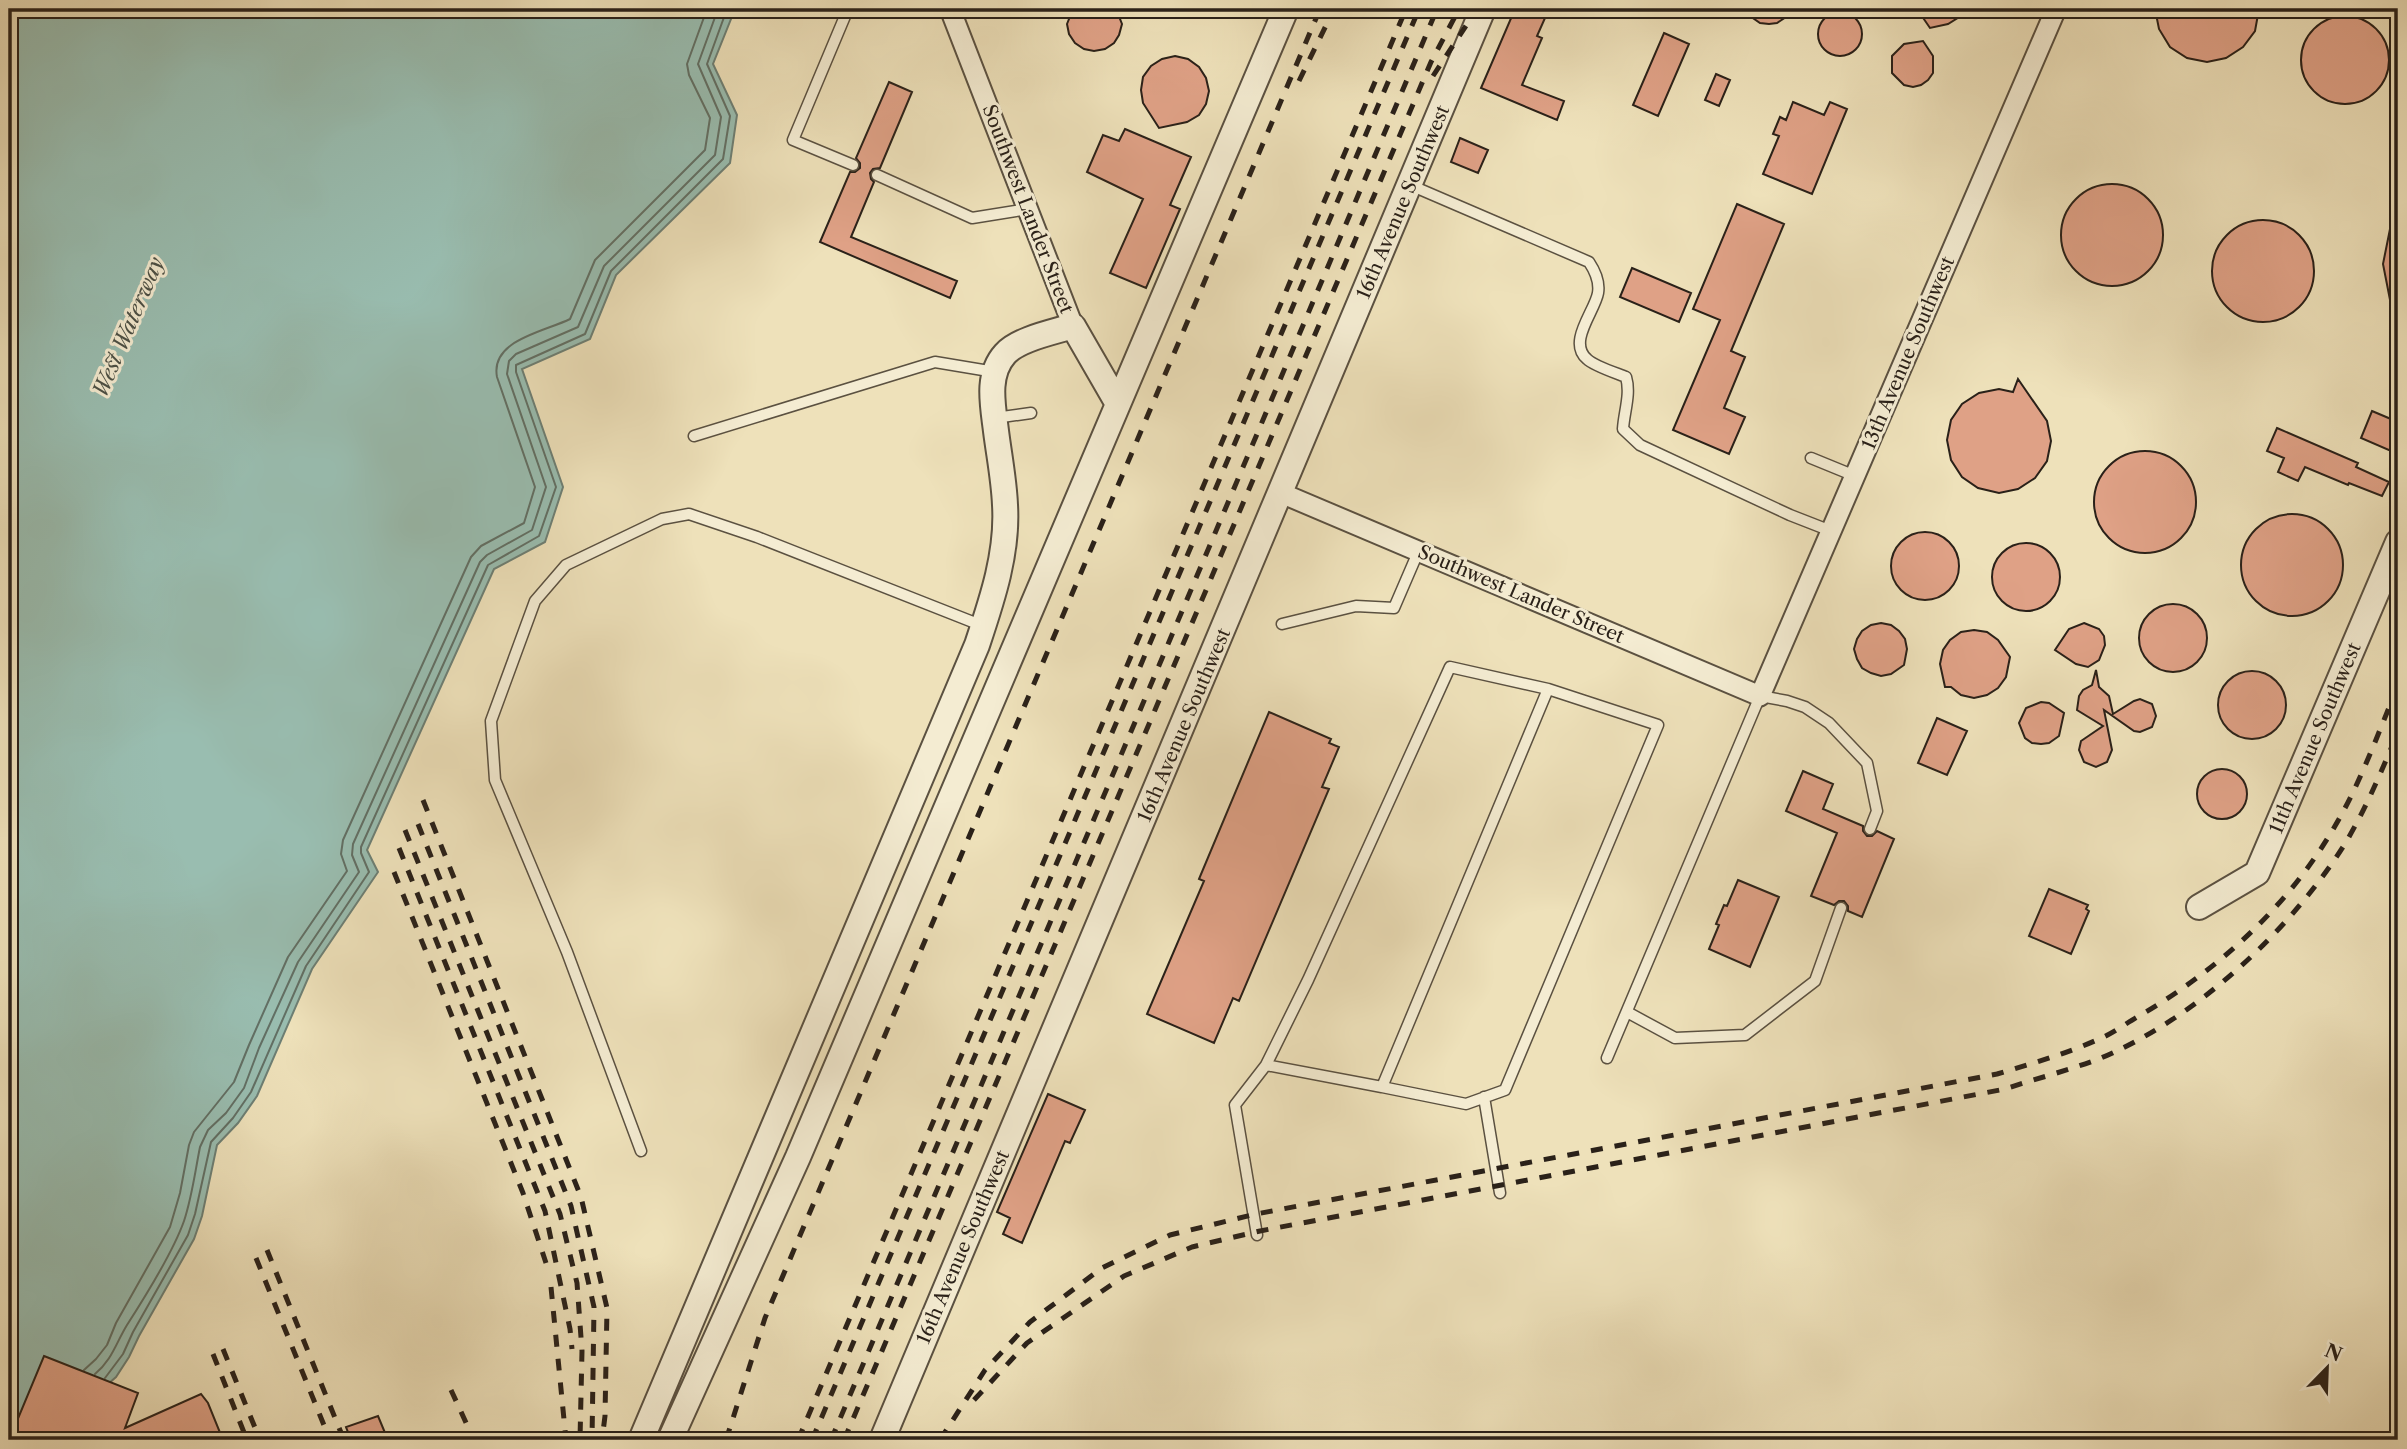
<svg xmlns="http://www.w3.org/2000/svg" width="2407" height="1449" viewBox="0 0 2407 1449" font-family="'Libre Caslon Text',serif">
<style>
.water{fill:#99bdb0;stroke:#6d7f74;stroke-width:2}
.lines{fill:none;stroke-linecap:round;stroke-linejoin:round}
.shore{stroke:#626f64;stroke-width:2}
.building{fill:#dfa186;stroke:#2a2119;stroke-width:2}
.service-casing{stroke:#5b5141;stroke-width:13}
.minor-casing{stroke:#5b5141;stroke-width:23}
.tertiary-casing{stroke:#5b5141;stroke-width:28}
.service{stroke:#f4ecd2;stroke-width:10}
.minor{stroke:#f4ecd2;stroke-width:19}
.tertiary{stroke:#f4ecd2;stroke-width:24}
.rail{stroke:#2a2119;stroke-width:5;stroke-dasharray:12 12;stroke-linecap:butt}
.labels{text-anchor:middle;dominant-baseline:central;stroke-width:6;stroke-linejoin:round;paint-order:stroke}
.street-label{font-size:19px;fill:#2a2119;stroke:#f4ecd2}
.water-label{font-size:21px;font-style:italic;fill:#4b5046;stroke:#f4ecd2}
</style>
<rect width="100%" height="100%" fill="#eee1ba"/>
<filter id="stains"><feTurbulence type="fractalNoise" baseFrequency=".00286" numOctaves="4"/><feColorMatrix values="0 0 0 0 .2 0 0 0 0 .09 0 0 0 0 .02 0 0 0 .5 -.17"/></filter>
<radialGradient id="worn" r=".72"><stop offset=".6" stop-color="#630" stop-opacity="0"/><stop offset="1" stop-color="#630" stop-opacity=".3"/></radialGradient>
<path class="water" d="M9,9H735L713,64L737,115L730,163L616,275L590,339L522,369L563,487L545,542L494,569L367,850L378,872L312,969L257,1096L238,1123L217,1145L202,1216L194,1239L139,1336L129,1357L116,1377L44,1440H9Z"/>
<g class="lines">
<path class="shore" d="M84,1370L96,1359L107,1345L116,1323L170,1227L180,1193L189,1145L194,1132L234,1082L249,1045L288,957L347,871L341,854L343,840L471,557L481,546L524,523L535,487L497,377C490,340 544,332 570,319L595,260L705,150L710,118L689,75L687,64L707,9
M95,1374C112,1360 116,1343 127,1325C145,1297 173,1252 184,1221C192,1197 195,1172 200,1147L208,1130L226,1113L244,1088L259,1048L298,962L359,872L352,855L353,844L480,562L487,555L532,530L546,487L507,374L509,361L516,354L578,327L604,266L715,155L721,117L698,64L718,9
M105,1378L123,1354L133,1332L188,1235L195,1214L211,1142L233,1118L251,1092L306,966L369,872L361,853V847L488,565L539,536L556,487L516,372V365L585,334L611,271L723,159L730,116L707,64L727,9"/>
</g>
<path class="building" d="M1073,9H1116L1122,24L1119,35L1114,43L1105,49L1094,51L1084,49L1075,43L1069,34L1067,24Z
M1515,9H1549L1537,36L1542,38L1522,85L1564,101L1557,120L1481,88Z
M1740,9H1798L1777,23L1769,24L1760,23Z
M1917,9H1972L1948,24L1930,28Z
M2155,9H2259L2255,31L2243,47L2226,58L2207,62L2187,58L2170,47L2159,29Z
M1818 34a22 22 0 1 1 44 0a22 22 0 1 1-44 0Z
M2301 60a44 44 0 1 1 88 0a44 44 0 1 1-88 0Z
M1664,33L1689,44L1658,116L1633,105Z
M1923,41L1933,56V73L1928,80L1921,85L1913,87L1904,85L1892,73V56L1904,44Z
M1175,56L1188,59L1199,67L1206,78L1209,91L1206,104L1199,115L1187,122L1159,128L1143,103L1141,90L1143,77L1151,66L1162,59Z
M1716,74L1730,80L1719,106L1705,100Z
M889,82L912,92L880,168L873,169L870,173L871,179L874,182L851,237L957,281L950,298L820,242L850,172H855L860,168V163L856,158Z
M1793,102L1824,115L1830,102L1847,109L1812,194L1763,174L1779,136L1773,134L1780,117L1786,120Z
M1125,129L1191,157L1170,205L1180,209L1146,288L1110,273L1143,199L1087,172L1103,135L1119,141Z
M1460,138L1488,150L1478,173L1451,162Z
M2061 235a51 51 0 1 1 102 0a51 51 0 1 1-102 0Z
M1737,204L1784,224L1731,351L1745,357L1724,408L1745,417L1729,454L1673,430L1720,320L1693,309Z
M2212 271a51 51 0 1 1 102 0a51 51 0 1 1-102 0Z
M2391,224H2398V305H2391L2383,264Z
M1632,268L1691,293L1679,322L1620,297Z
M2018,379L2047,421L2051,441L2047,461L2035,478L2018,489L1999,493L1978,488L1962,477L1951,460L1947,440L1951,420L1962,404L1979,393L1999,389L2013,392Z
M2372,411L2398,422V454L2361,438Z
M2277,428L2358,463L2356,467L2389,482L2382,496L2349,483L2348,485L2305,467L2298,481L2278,472L2284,458L2267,451Z
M2094 502a51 51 0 1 1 102 0a51 51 0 1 1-102 0Z
M2241 565a51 51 0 1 1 102 0a51 51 0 1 1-102 0Z
M1891 566a34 34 0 1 1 68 0a34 34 0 1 1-68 0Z
M1992 577a34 34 0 1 1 68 0a34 34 0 1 1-68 0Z
M2139 638a34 34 0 1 1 68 0a34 34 0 1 1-68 0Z
M1881,623L1891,625L1899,631L1905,639L1907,649L1904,665L1891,674L1881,676L1871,673L1862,668L1857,659L1854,649L1857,639L1862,631L1871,625Z
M2084,623L2099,629L2104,636L2105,645L2099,660L2088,667L2076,664L2055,650L2069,629Z
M1974,630L1987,632L1998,640L2010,657L2006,677L1998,688L1987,695L1974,698L1961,695L1951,687H1945L1940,664L1943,650L1950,640L1961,632Z
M2096,670L2099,687L2109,696L2113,714L2134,701L2140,699L2152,704L2156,716L2152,727L2140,732L2134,731L2104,710L2112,750L2107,762L2096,767L2084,762L2079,750L2081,741L2103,726L2077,710L2079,696L2083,690L2092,685Z
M2218 705a34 34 0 1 1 68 0a34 34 0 1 1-68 0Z
M2041,702L2049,703L2064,713L2059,736L2049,743L2041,744L2032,743L2025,738L2019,723L2026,708Z
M1269,712L1331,739L1329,743L1339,747L1322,787L1329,789L1239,1001L1233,998L1214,1043L1147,1014L1204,881L1199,879Z
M1937,718L1967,731L1947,775L1918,763Z
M2197 794a25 25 0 1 1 50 0a25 25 0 1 1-50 0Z
M1803,771L1833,784L1823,809L1863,826V831L1867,836H1872L1877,831L1894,839L1862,917L1848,911V906L1844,901H1839L1834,905L1811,896L1837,833L1786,811Z
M1738,880L1779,897L1750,967L1709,949L1719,925L1716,924L1724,905L1727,906Z
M2049,889L2088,905L2086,909L2089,911L2071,954L2029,936Z
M1048,1094L1085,1110L1070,1143L1065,1141L1022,1243L1003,1234L1010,1218L997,1212Z
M44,1356L138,1393L125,1428L201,1394L208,1403L223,1440H9Z
M378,1416L388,1440H351L346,1427Z"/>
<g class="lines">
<defs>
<path id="service" d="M848,9L793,140L853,165
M877,175L972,218L1028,209
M1410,185L1589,262C1595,271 1600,281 1598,293C1595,311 1567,342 1587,359C1594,366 1616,373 1626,377C1631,394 1624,412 1623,429L1640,445L1790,515L1831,531
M995,418L1031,413
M694,436L935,362L995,372
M1811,458L1855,476
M1282,624L1356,606L1394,608L1419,550
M1627,1012L1675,1038L1745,1035L1815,981L1841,908
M1607,1058L1760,696L1787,701L1805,707L1829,723L1867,763L1877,811L1870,829
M1382,1087L1466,1104L1505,1090L1658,725L1548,689
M1484,1097L1500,1193
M641,1151L567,952L495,780L491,721L535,601L566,565L662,519L689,514L757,537L983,626
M1257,1235L1235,1105L1266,1065L1308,980L1450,667L1548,689L1382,1087L1266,1065"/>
<path id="minor" d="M950,9L1073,326
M1281,493L1760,696L2056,9"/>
<path id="tertiary" d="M2199,907L2257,873L2398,542
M641,1440L977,645C992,600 1008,553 1005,505C1004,480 999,455 996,431C993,406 986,375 1005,354C1018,339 1054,332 1073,326L1118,404
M670,1440L798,1157L1286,9
M882,1440L1483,9"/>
</defs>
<use href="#service" class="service-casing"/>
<use href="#minor" class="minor-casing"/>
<use href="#tertiary" class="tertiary-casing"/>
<use href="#service" class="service"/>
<use href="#minor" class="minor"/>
<use href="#tertiary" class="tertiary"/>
<path class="rail" d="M1433,76L1477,9
M1299,81L1334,9
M423,800L581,1197L607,1308L605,1416L602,1440
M418,824L571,1206L594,1307L592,1440
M405,830L560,1214L577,1283L582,1351L580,1440
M399,848L545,1211L570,1329L572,1349
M394,872L523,1193L546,1263
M267,1250L344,1440
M256,1258L330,1440
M551,1287L566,1440
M223,1349L260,1440
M213,1354L247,1440
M451,1390L474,1440
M974,1400L1027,1343L1124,1276L1192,1247L1260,1231L2005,1089C2035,1079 2066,1071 2096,1060C2193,1021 2287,934 2343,847C2365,811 2382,770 2398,732
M726,1440L765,1318L1320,9
M798,1440L1406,9
M812,1440L1419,9
M831,1440L1437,9
M844,1440L1431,62L1459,9
M940,1440L985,1370L1030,1322L1102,1268L1170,1235L1256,1214L1997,1074C2031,1064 2065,1054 2097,1040C2112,1034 2125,1024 2139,1016C2218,970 2288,907 2335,826C2361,782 2378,733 2398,686"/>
</g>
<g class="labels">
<g class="street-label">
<text transform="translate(1403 202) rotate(-67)">16th Avenue Southwest</text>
<text transform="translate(1028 209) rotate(69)">Southwest Lander Street</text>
<text transform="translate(1908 353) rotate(-67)">13th Avenue Southwest</text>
<text transform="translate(1521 594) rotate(23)">Southwest Lander Street</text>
<text transform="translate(1184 725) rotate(-67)">16th Avenue Southwest</text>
<text transform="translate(2315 738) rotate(-67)">11th Avenue Southwest</text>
<text transform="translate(963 1247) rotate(-67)">16th Avenue Southwest</text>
</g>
<g class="water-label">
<text transform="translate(128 327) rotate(-67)">West Waterway</text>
</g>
</g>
<rect width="2407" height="1449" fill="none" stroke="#eee1ba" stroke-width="35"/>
<rect x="10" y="10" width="2386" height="1428" fill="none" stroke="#2a2119" stroke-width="3.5"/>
<rect x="18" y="18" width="2372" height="1414" fill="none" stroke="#2a2119" stroke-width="2"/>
<g transform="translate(2327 1368) rotate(23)" stroke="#f4ecd2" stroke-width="5" paint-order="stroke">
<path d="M0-5L12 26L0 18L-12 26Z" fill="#2a2119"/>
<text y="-10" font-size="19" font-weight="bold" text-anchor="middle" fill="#2a2119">N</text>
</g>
<rect width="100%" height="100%" filter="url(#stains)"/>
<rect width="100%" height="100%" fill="url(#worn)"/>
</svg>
